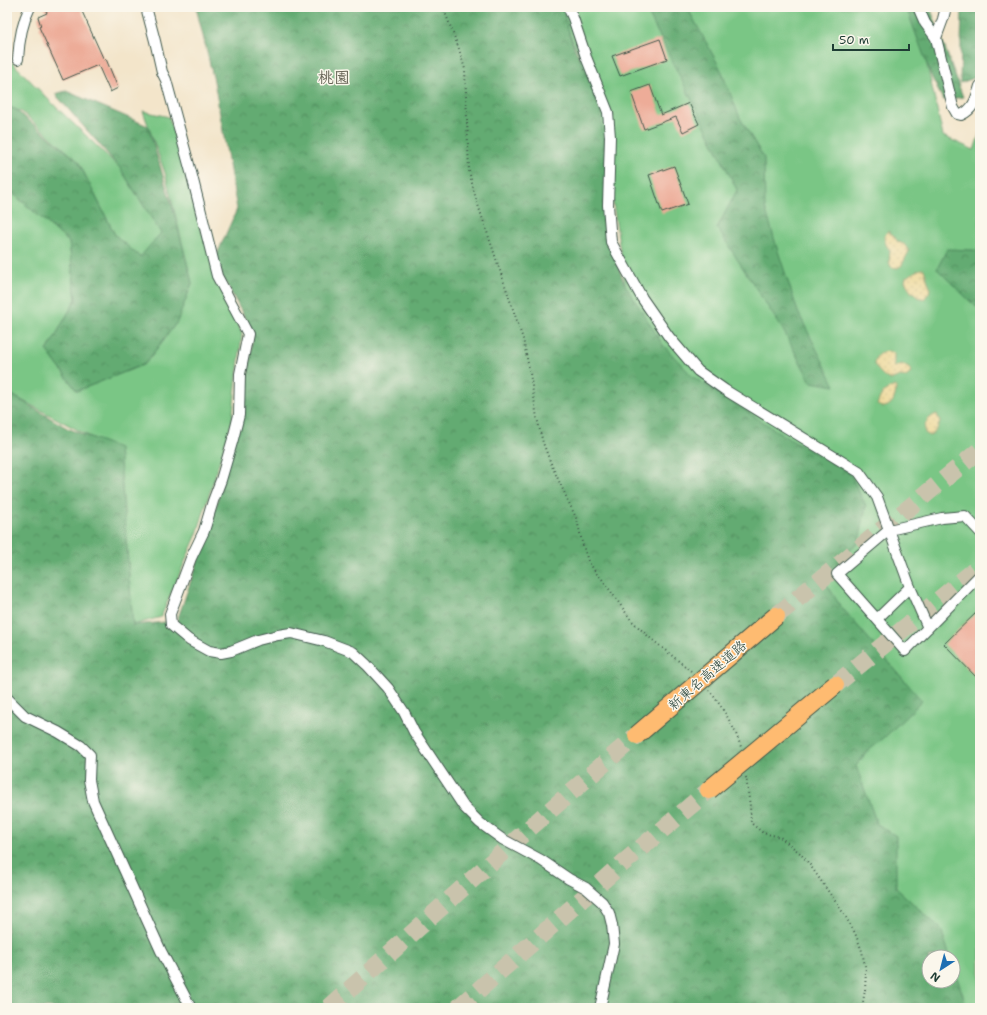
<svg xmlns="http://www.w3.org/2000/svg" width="987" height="1015" viewBox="0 0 987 1015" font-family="'Shantell Sans','Klee One',sans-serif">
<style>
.green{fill:#7ac685;stroke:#4c825c;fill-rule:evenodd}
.forest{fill:url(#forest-crowns);stroke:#417453}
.sand{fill:url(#sand-dots);stroke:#868c69}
.building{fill:#edac98}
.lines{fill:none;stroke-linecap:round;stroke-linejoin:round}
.highway-tunnel{stroke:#c9c3ac;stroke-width:18;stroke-dasharray:18 9;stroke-linecap:butt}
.street-casing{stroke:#3f564a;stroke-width:12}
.path{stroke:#3f564a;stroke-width:2;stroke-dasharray:1 3;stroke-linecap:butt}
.street{stroke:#fff;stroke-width:10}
.highway-bridge-casing{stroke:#3f564a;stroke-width:20;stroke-linecap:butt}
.highway-bridge{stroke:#febb71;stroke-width:18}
.labels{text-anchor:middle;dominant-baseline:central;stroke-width:3;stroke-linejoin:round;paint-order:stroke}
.street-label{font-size:14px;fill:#1f3d34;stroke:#fbf7ec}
.quarter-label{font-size:16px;font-weight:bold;fill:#676457;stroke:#fbf7ec}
</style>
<defs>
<pattern id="forest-crowns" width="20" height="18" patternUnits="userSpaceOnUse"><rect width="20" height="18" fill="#63ab72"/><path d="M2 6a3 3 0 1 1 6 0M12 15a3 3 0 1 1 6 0" fill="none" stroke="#518c5e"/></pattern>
<pattern id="sand-dots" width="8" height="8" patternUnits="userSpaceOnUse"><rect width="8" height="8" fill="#eeda9e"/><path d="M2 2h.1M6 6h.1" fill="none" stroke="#ccbc89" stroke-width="1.8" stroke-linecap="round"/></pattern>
</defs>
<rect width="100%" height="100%" fill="#fbf7ec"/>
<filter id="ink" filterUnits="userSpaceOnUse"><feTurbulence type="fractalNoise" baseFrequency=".025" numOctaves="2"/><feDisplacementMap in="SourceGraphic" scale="8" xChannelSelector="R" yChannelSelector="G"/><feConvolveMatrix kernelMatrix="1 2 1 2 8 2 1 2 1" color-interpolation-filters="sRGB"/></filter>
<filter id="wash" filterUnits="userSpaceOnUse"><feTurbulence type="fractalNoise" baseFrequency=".012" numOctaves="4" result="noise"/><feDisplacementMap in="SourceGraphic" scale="16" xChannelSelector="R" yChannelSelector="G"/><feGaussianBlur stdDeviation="0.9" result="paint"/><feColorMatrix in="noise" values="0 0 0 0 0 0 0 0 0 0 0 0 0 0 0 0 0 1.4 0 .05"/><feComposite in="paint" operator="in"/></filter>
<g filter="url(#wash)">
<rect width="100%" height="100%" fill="#f3e5ca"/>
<path class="green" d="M559,7H914L943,136L974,150L980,132V1008H933L627,297L599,109L578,51L573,42ZM929,957H953V981H929Z
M7,42L11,61L52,103L120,168L161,233L140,258L115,235L78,161L22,112L7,106Z
M143,111L169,117L199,224L242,334L232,421L197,534L161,617L133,625L119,452L12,395L7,331V189L9,190L69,242L76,299L47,351L77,391L145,364L177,322L192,283L165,173Z"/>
<path class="forest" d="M196,7H562L572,42L592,86L600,111L607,159V233L624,283L663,345L693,377L791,440L849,472L866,506L859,542L822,576L839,604L922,701L885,737L867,752L856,766L877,824L896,836V888L941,929L950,957H929V981H953V965L967,1008H7V392L67,428L119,448L133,625L177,621L214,514L248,379L253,333L214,261L237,209L214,81Z
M644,7H687L720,68L740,118L764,158L765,207L777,248L798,312L835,386L811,382L783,330L717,228L737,190L651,19Z
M906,7H930L963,97L943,100L932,78Z
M962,7H980V76L960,83Z
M66,91L148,126L175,216L192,283L177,322L145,364L77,391L47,351L76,299L69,242L9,190L7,189V107L15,109L78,161L115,235L140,257L161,233L120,168L55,94Z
M947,249L973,250L980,251V308L975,306L937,269Z"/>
<path class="sand" d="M888,231L893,235L898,242L904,244L909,251L902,265L898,268L891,267L889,262L890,250C885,245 882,237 888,231Z
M920,269H924L930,288L929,293L924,299L917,297L915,293L911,292L905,281L906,277Z
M888,351L894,353V367L902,364L910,369L911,373L906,377L900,376L890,380C881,375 879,371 874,364C876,354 879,353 888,351Z
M896,386C896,392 895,402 889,405C887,407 884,407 882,407L877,405C881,394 884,389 896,386Z
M937,414L940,422C938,428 936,432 930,436L925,433C923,424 928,417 937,414Z"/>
<g id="blocks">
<path class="building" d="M44,7H80L104,60L106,59L118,88L110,92L98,65L63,80L39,27L41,26L38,17L47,13Z
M660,39L667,59L620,76L612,56Z
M650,85L661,115L689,103L699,124L683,132L676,117L644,129L631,92Z
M674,166L688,204L662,213L649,175Z
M980,609V681L944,644Z"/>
</g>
</g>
<g filter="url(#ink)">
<use href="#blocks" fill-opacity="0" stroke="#3f564a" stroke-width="1"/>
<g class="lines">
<path class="highway-tunnel" d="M776,616L980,450
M835,685L980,566
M329,1008L525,832L637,735
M458,1008L615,870L709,790"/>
<defs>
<path id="street" d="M146,7L155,41L162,72L166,80L191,172L217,276L248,334L240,374L239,415L233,439L221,480L213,501L204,531L191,558L170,614L171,625L189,640L209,651L221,653L231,651L258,640L278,635L291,633L324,641L353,652L367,665L388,688L404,712L414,732L464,807L480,823L502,839L541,860L569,879L586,888L602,902L609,913L612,925L614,944L600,1008
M568,7L573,18L586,57L608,112L610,137L608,205L611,242L642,298L669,337L698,371L725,390L859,472L877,497L910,587L928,628
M918,7L925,23L936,38L953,107L957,114L961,115C974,109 976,99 980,86
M936,38L943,19L946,7
M18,59C19,41 22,23 30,7
M980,532L965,516L942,518L889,530L837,574L905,651L980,575
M877,619L910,587
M7,698L25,716L58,732L81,746L90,755L89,780L93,801L161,951L191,1008"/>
</defs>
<use href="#street" class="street-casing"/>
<path class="path" d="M443,7L459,49L465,69L469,171L476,199L523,339L530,373L537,418L543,443L552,466L577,520L582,542L588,561L597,574L602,579L631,620L649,637L691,671
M709,690C723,708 734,726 741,747
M746,777L750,806L751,823L763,833L780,837L800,853L810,865L844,914L855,933L862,951L866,971L865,990L862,1008"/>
<use href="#street" class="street"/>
<defs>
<path id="highway-bridge" d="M637,735L776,616
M709,790L835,685"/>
</defs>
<use href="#highway-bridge" class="highway-bridge-casing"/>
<use href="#highway-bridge" class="highway-bridge"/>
</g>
</g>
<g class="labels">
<g class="street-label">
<text transform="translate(707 675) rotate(-41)">新東名高速道路</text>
</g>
<g class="quarter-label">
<text x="334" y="77">桃園</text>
</g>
</g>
<rect width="987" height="1015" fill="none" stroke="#fbf7ec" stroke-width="24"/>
<g transform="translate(941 969) rotate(216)"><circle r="19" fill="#fbf7ec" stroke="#a3ada2"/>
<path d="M0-3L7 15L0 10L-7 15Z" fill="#1f6fb2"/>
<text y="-6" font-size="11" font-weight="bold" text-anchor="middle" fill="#1f3d34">N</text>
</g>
<path d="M833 44v6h76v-6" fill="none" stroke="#1f3d34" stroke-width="2"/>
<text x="839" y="44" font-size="12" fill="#1f3d34" stroke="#fbf7ec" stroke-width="3" paint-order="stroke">50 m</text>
</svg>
